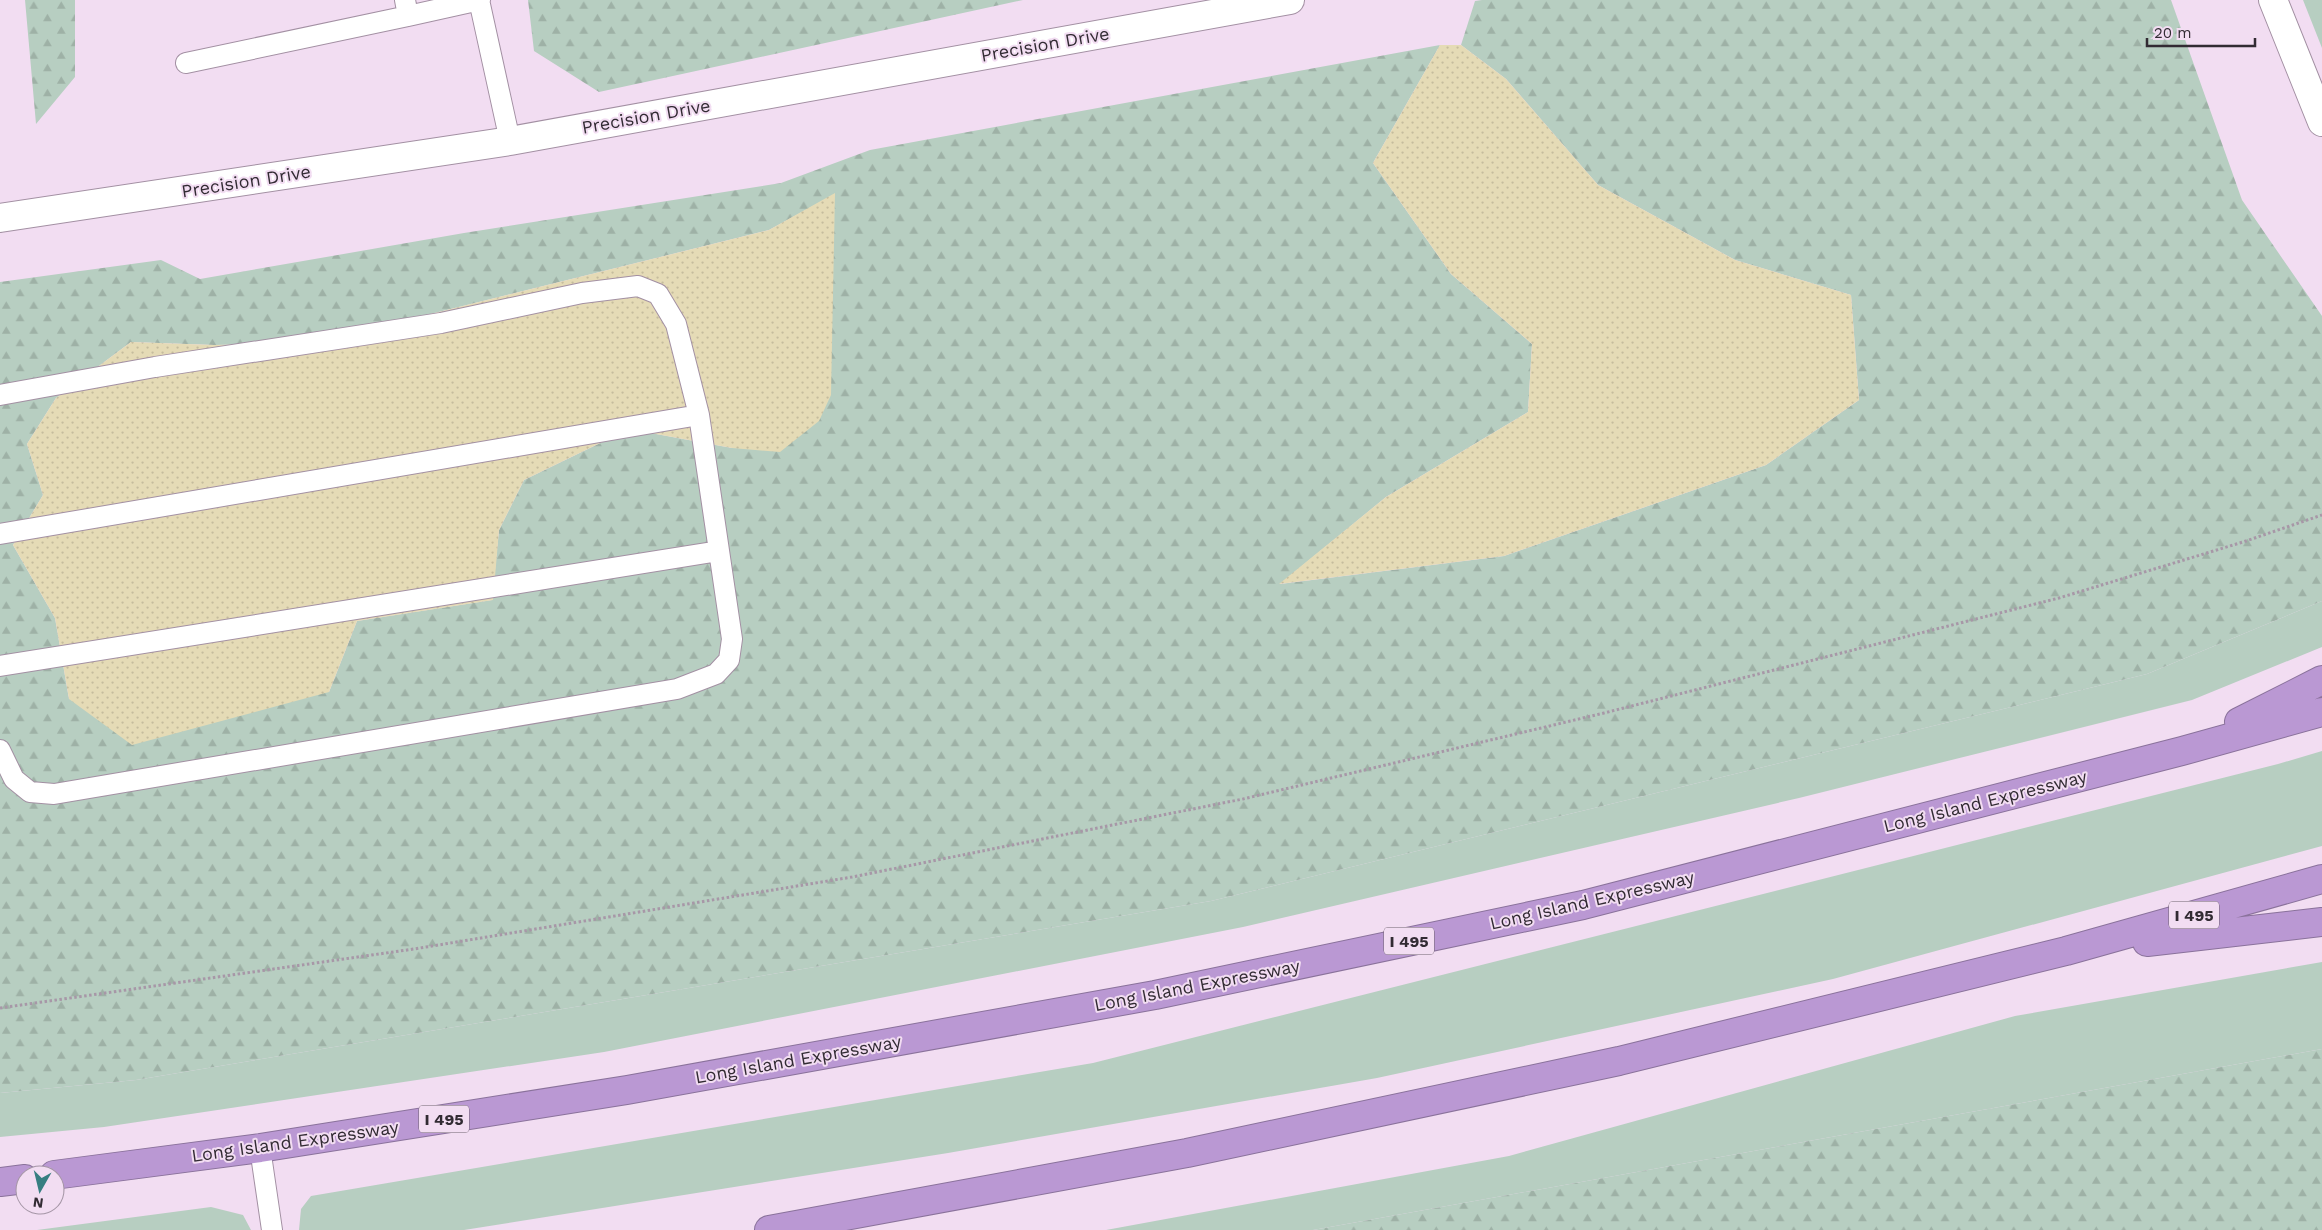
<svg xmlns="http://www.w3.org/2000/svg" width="2322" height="1230" viewBox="0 0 2322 1230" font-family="'Work Sans',sans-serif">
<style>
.grass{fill:#b7cec1}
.forest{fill:url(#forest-firs);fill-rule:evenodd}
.sand{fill:url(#sand-dots)}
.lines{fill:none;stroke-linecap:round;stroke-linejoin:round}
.lane-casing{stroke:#a390a3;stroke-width:22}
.street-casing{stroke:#a390a3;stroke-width:30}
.highway-casing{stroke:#8a729b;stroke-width:30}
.path{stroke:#a797a7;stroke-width:3;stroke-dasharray:2.5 2.5;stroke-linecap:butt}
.lane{stroke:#fff;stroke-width:20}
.street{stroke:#fff;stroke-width:28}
.highway{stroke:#ba98d3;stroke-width:28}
.labels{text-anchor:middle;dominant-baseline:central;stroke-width:4;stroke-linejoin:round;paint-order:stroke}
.shield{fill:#f2ddf2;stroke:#6c606c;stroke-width:1}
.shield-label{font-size:16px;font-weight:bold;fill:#322b33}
.street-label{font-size:18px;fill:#322b33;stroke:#f2ddf2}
</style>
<defs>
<pattern id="forest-firs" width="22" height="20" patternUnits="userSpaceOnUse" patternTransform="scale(1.25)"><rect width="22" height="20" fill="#b7cec1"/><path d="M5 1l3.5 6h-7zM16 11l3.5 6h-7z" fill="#9eb1a6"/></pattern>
<pattern id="sand-dots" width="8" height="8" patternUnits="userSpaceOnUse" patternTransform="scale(1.25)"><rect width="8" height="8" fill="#e5dbb6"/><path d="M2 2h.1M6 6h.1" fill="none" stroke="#c5bc9d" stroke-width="1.8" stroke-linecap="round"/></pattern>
</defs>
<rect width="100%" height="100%" fill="#f2ddf2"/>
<path class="grass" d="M2303,0H2322V48Z
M2322,601V647L2192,700L1799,798L1243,927L604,1052L104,1127L0,1137V1093L136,1080L1211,901L2147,674Z
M2322,751V846L1833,979L1377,1078L948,1153L464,1230H299L301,1209L311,1196L1093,1063L2278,764Z
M2322,962V1049L1313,1230H1106L1509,1156L2015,1016Z
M211,1207L243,1215L251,1230H37Z"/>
<path class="forest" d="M25,0H75V77L36,124Z
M528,0H1023L599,92L534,51Z
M1482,0H2171L2242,200L2322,316V601L2147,674L1211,901L136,1080L0,1093V282L161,260L200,279L464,233L781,183L870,150L1440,45L1373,163L1451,274L1532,344L1528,412L1386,497L1280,584L1504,556L1766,465L1859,400L1851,295L1735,260L1598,185L1506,79L1461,45L1475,1ZM835,194L732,448L629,429L524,480L499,530L492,600L357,621L329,692L69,699L55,618L13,545L43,495L27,444L56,398L131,342L214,345L314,343L769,230Z
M2322,1049V1230H1313Z"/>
<path class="sand" d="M1440,45H1461L1506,79L1598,185L1735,260L1851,295L1859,400L1766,465L1504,556L1279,584L1386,497L1528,412L1532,344L1451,274L1373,163Z
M835,193L831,395L819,421L780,452L732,448L629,429L524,480L499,530L493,600L357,621L329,692L132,745L69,699L55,618L13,545L43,495L27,444L56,398L131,342L214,345L314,343L769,230Z"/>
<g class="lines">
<defs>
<path id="lane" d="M479,0L510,141
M408,16L480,0
M186,63L408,16L405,0
M0,395L155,367L441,323L582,293L638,286L658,294L676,324L699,415
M0,534L699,415L732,639L729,660L716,674L677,689L54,794L30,792L14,779L0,750
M0,666L719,551
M260,1148L272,1230"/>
<path id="street" d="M2273,0L2322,122
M0,218L510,141L1290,0"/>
<path id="highway" d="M2239,722L2322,680
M2147,942L2322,922
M54,1175L260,1148L627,1090L1155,995L1583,905L2182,751L2322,712
M0,1182L25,1179
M769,1230L1187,1153L1619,1061L2066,951L2322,879"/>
</defs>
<use href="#lane" class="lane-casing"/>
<use href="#street" class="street-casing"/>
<use href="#highway" class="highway-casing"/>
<path class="path" d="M0,1008L414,949L852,877L1243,799L1604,713L2059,598L2243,542L2322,515"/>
<use href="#lane" class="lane"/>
<use href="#street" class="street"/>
<use href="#highway" class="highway"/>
</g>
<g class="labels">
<g class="shield">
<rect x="2169" y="901.5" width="50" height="27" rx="4"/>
<rect x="1384" y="927.5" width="50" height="27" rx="4"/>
<rect x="419" y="1105.5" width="50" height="27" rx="4"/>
</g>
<g class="shield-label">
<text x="2194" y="915">I 495</text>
<text x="1409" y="941">I 495</text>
<text x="444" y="1119">I 495</text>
</g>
<g class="street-label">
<text transform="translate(1045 44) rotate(-10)">Precision Drive</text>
<text transform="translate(646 116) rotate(-10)">Precision Drive</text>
<text transform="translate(246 181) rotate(-9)">Precision Drive</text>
<text transform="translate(1985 801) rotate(-14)">Long Island Expressway</text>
<text transform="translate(1592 900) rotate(-13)">Long Island Expressway</text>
<text transform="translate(1197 985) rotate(-11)">Long Island Expressway</text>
<text transform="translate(798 1059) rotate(-10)">Long Island Expressway</text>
<text transform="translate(295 1141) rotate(-8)">Long Island Expressway</text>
</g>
</g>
<g transform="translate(40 1190) rotate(188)"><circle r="24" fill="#f2ddf2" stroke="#a596a6"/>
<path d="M0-4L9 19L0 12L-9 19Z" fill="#367e81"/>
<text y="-8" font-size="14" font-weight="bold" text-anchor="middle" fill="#322b33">N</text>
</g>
<path d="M2147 38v8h108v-8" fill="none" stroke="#322b33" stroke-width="2.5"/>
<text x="2154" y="38" font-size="15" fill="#322b33" stroke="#f2ddf2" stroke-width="4" paint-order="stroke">20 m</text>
</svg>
